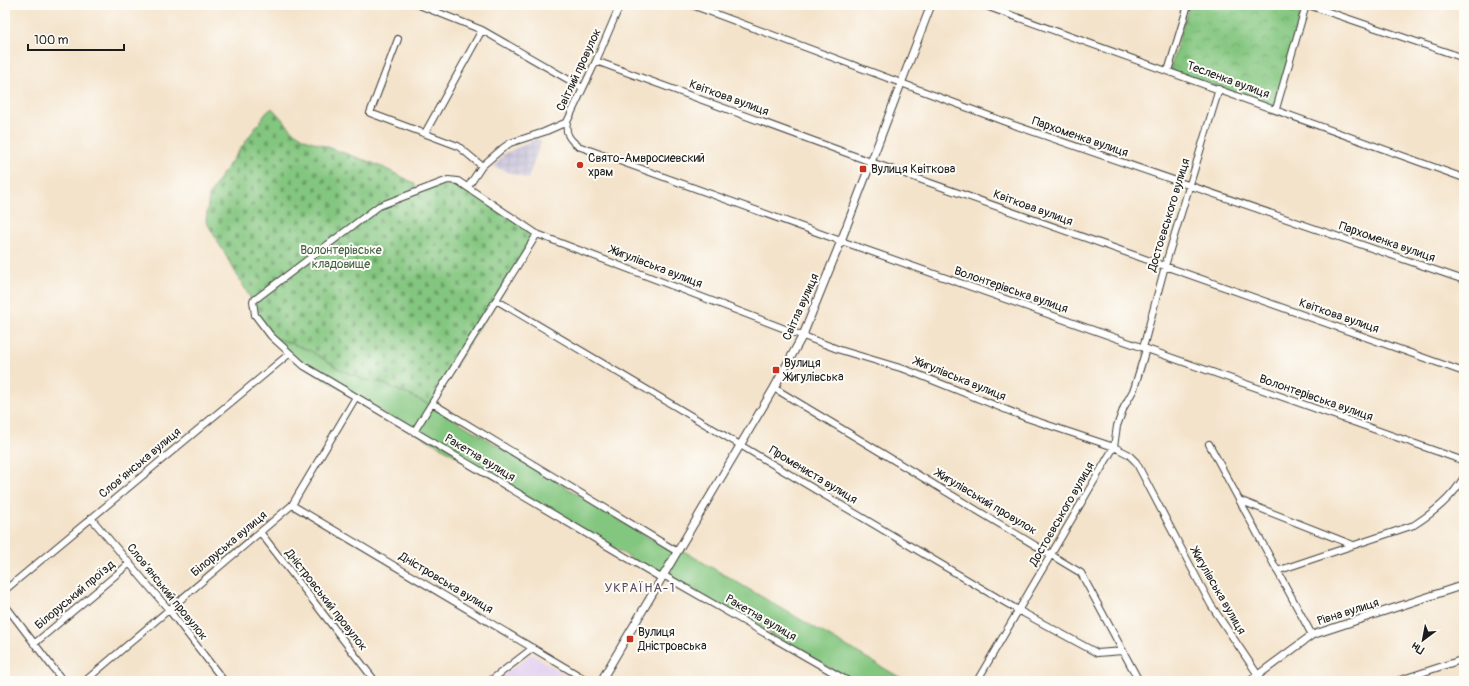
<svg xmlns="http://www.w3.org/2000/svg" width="1469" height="686" viewBox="0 0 1469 686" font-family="Pangolin,sans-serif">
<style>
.built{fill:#e4d3f1}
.industrial{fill:url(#industrial-grid)}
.grass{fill:#83c67f;stroke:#50714e}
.cemetery{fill:url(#cemetery-stones);stroke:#50714e}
.park{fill:url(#park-crowns);stroke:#50714e}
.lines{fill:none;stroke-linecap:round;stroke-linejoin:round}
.minor-casing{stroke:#3c3a36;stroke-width:8}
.tertiary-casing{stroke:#3c3a36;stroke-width:9}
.minor{stroke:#fff;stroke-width:6}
.tertiary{stroke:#fff;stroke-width:7}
.poi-dot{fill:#c8321e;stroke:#fdfcf7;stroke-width:1.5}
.labels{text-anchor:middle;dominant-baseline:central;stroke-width:4;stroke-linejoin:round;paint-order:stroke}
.street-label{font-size:12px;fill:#1c1c1c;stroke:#fdfcf7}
.poi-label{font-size:12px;fill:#1c1c1c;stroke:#fdfcf7;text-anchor:start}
.park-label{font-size:12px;fill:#456044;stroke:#fdfcf7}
.neighbourhood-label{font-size:13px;letter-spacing:1px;fill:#5b4d62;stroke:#fdfcf7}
</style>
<defs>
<pattern id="industrial-grid" width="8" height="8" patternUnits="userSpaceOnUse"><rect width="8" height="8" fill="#c6c0d9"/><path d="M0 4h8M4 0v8" fill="none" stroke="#aaa4ba"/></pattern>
<pattern id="cemetery-stones" width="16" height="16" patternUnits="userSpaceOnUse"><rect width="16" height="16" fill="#83c67f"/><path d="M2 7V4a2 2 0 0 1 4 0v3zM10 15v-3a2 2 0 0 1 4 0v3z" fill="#6aa067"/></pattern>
<pattern id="park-crowns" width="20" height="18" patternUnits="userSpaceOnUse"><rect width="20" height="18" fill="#83c67f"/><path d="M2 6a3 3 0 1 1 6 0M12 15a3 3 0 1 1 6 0" fill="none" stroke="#6aa067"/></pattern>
</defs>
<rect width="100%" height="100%" fill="#fdfcf7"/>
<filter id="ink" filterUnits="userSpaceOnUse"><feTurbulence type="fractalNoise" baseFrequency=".025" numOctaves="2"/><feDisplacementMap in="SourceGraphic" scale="8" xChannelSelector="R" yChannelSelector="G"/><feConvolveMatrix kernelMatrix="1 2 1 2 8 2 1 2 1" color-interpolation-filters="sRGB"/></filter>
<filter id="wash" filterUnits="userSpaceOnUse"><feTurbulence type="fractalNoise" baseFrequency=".012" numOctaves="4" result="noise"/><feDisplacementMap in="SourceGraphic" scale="16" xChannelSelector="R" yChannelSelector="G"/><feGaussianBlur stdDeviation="0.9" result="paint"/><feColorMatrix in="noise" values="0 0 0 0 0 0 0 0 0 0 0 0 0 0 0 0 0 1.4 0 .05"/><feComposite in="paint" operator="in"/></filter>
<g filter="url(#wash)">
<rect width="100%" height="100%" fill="#f4e3cb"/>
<path class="built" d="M531,654L576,681H496Z"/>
<path class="industrial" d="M536,139L541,141L528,179L494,167L504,154Z"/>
<path class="grass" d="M271,336L309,350L341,370L365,380L382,383L431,405L677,555L680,549L906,681H853L662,572L660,575L319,376Z"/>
<path class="cemetery" d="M272,108L294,132L305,139L378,165L414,183L418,191L453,179L537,234L431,405L382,383L365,380L341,370L309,350L271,336L255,315L252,301L206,221L209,196L221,176L266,113Z"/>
<path class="park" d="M1189,5H1303L1275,108L1170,70Z"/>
</g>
<g filter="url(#ink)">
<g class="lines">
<defs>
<path id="minor" d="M419,5L482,30L583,88
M620,5L596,61L567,122C565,133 569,139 578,146L841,241L1464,461
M692,5L1011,124L1464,280
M983,5L1464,178
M1308,5L1464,58
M398,39L370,113L458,146L482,166
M596,61L871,162L1464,372
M1168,71L1188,5
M1276,109L1306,5
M425,133L482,30
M468,187L482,166L503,148L510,143L544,132L567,122
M496,300L1018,610L1097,653L1123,651
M1143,348L1165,266L1219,89
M774,388L1081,573L1139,681
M432,403L676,551
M414,432L537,234
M1209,444L1312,635
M1239,500L1353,545
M292,505L588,681
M91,518L169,610L224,681
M260,532L375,681
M1277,571L1414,525C1434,512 1452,498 1464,477
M663,575L848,681
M661,578L304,366L271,336L255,315L253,301L379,206L448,180L458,181L537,234L840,350L907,370L1027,418L1114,447L1128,454L1136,462L1211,605L1258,675L1260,681
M5,590L289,354
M5,605L63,681
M34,644L130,563
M85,681L292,505L356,397
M490,681L533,648
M977,681L1114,447L1117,426L1124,407L1134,389L1146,349
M1397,681L1464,659"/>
<path id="tertiary" d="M601,681L774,388L803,335L841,241L931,5
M1250,681L1312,635L1464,585"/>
</defs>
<use href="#minor" class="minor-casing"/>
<use href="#tertiary" class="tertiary-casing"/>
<use href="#minor" class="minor"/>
<use href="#tertiary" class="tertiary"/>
</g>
</g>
<g class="poi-dot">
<circle cx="580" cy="165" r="4"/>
<rect x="859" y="165" width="8" height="8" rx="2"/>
<rect x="772" y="366" width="8" height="8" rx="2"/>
<rect x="626" y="635" width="8" height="8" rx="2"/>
</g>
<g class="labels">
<g class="street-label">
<text transform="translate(579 70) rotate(-65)">Світлий провулок</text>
<text transform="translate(1228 80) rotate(20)">Тесленка вулиця</text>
<text transform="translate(729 98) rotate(20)">Квіткова вулиця</text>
<text transform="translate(1080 137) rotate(19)">Пархоменка вулиця</text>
<text transform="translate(1033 208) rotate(20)">Квіткова вулиця</text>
<text transform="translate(1169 215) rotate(-73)">Достоєвського вулиця</text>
<text transform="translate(1387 242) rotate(19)">Пархоменка вулиця</text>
<text transform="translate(656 267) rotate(21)">Жигулівська вулиця</text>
<text transform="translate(1011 290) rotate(19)">Волонтерівська вулиця</text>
<text transform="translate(801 307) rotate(-66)">Світла вулиця</text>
<text transform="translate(1339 316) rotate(19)">Квіткова вулиця</text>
<text transform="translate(960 379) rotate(22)">Жигулівська вулиця</text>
<text transform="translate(1316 398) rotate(19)">Волонтерівська вулиця</text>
<text transform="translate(480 458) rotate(31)">Ракетна вулиця</text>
<text transform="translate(140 463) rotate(-40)">Слов’янська вулиця</text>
<text transform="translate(813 475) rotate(31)">Промениста вулиця</text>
<text transform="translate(986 502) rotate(31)">Жигулівський провулок</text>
<text transform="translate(1062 514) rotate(-60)">Достоєвського вулиця</text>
<text transform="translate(229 544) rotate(-40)">Білоруська вулиця</text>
<text transform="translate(446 583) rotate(31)">Дністровська вулиця</text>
<text transform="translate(1218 591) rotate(60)">Жигулівська вулиця</text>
<text transform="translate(167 592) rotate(51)">Слов’янський провулок</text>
<text transform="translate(75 595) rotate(-40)">Білоруський проїзд</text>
<text transform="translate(326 600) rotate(52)">Дністровський провулок</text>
<text transform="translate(1348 612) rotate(-18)">Рівна вулиця</text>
<text transform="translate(761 618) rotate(30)">Ракетна вулиця</text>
</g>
<g class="poi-label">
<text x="588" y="158">Свято-Амвросиевский<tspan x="588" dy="14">храм</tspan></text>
<text x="871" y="169">Вулиця Квіткова</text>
<text x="784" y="363">Вулиця<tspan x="784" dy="14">Жигулівська</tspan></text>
<text x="638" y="632">Вулиця<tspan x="638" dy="14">Дністровська</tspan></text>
</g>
<g class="park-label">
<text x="341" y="250">Волонтерівське<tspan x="341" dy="14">кладовище</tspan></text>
</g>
<g class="neighbourhood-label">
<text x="640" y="588">УКРАЇНА-1</text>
</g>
</g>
<rect width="1469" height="686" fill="none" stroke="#fdfcf7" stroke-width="20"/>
<g transform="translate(1423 640) rotate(212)" stroke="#fdfcf7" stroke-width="3" paint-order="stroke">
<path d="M0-3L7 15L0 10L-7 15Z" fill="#1c1c1c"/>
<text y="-6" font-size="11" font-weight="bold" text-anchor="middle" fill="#1c1c1c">Пн</text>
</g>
<path d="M28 44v6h96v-6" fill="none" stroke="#1c1c1c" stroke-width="2"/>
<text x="34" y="44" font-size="12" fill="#1c1c1c" stroke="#fdfcf7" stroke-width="3" paint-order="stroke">100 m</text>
</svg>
